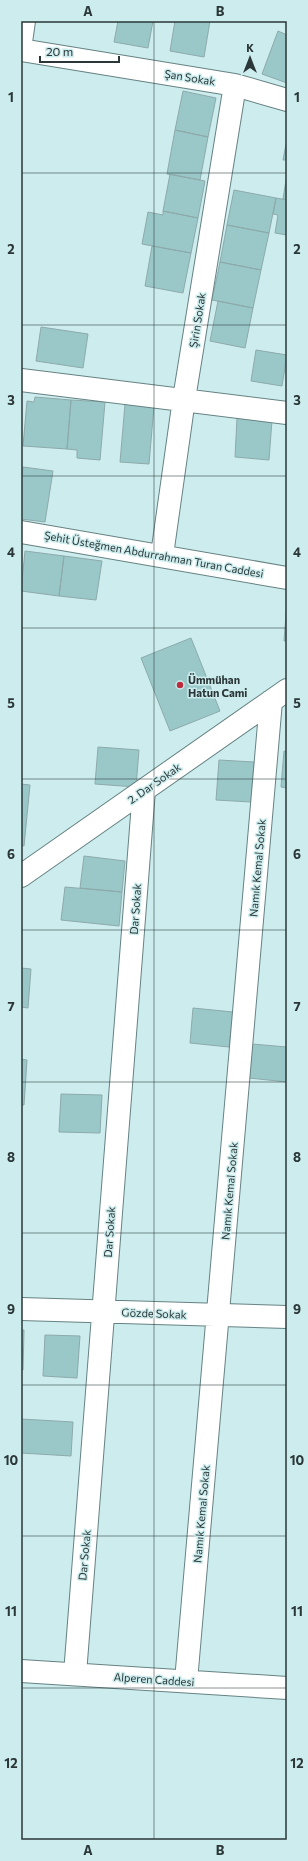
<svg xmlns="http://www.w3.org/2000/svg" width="308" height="1861" viewBox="0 0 308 1861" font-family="Commissioner,sans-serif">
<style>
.building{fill:#9ac8c9;stroke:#8daaab}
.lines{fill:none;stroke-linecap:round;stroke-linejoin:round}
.minor-casing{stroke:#668283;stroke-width:24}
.major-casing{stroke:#668283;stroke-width:24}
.minor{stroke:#fff;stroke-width:22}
.major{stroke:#fff;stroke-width:22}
.grid{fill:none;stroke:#2a3637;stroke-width:1;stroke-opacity:0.55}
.poi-dot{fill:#bc2c3f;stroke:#cdeced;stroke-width:1.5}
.labels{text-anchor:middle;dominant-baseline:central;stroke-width:3;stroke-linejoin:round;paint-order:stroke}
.street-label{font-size:11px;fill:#2a3637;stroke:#cdeced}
.poi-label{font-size:11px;font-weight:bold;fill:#2a3637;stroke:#cdeced;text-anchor:start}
.neatline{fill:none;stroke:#2a3637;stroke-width:1.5}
.grid-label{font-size:13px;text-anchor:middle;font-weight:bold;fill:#2a3637}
</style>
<rect width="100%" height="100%" fill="#cdeced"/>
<path class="building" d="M118,21H153L148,48L114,42Z
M175,21H210L204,57L170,51Z
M278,31L287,35V83L262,74Z
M183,91L216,98L208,137L175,130Z
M175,130L208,137L200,180L167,174Z
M287,139V160H283Z
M170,174L205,181L198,218L163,211Z
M287,174V200L283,199Z
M234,190L276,198L269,233L227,225Z
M276,198L287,200V235L275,233L278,215L273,214Z
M163,211L198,218L191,253L142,244L148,212L163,215Z
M227,225L269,233L261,270L220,262Z
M152,246L191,253L183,293L145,286Z
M220,262L261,270L253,308L212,300Z
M218,301L253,308L245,348L210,341Z
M41,327L88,334L83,368L36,361Z
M256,350L287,355L282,386L251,381Z
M35,397L71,400L67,449L23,446L27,401L34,402Z
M71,400L105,402L100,460L77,458V450L67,449Z
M125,404L154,406L149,464L120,462Z
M237,418L272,420L269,460L235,457Z
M23,467L53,471L45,522L21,519V483Z
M25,551L64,556L59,596L21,591Z
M64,556L102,561L96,600L59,596Z
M287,601V641H284Z
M191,638L220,711L170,731L141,658Z
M98,747L139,750L136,787L95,784Z
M284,751L287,752V788L281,787Z
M219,760L254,762L251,802L216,800Z
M21,784L30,785L24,846L21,845Z
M84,856L125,861L122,892L80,888Z
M65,887L122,892L119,926L61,920Z
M21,968L31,969L28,1008L21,1007Z
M193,1008L233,1012L229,1047L190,1043Z
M252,1044L287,1047V1082L249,1078Z
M21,1059L27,1060L24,1105H21Z
M61,1094L102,1095L100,1133L59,1132Z
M21,1330H24L23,1370H21Z
M45,1335L80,1336L77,1378L43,1376Z
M21,1419L73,1422L71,1456L21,1453Z"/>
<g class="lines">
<defs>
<path id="minor" d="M21,50L235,85L287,100
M21,380L287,413
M21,532L287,578
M162,555L184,399L235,85
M21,876L287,690
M21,1309L287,1317
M21,1671L287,1688
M75,1674L144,790
M186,1681L271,701"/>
<path id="major" d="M21,42L24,21"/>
</defs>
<use href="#minor" class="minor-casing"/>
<use href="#major" class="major-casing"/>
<use href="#minor" class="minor"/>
<use href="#major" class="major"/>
</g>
<path class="grid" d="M154,21V1840M21,173H287M21,325H287M21,476H287M21,628H287M21,779H287M21,930H287M21,1082H287M21,1233H287M21,1385H287M21,1536H287M21,1688H287"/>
<circle class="poi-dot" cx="180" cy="685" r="4"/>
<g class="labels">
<g class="street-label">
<text transform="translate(190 77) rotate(9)">Şan Sokak</text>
<text transform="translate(197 320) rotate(-81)">Şirin Sokak</text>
<text transform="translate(154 554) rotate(10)">Şehit Üsteğmen Abdurrahman Turan Caddesi</text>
<text transform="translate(154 783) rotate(-35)">2. Dar Sokak</text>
<text transform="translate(257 868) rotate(-85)">Namık Kemal Sokak</text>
<text transform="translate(135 909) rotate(-86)">Dar Sokak</text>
<text transform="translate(229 1191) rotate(-85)">Namık Kemal Sokak</text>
<text transform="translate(109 1232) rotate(-86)">Dar Sokak</text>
<text transform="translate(154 1313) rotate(2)">Gözde Sokak</text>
<text transform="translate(201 1514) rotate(-85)">Namık Kemal Sokak</text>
<text transform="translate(84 1555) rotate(-85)">Dar Sokak</text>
<text transform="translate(154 1679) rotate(4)">Alperen Caddesi</text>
</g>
<g class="poi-label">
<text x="188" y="679">Ümmühan<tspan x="188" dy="13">Hatun Cami</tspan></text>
</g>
</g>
<rect width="308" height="1861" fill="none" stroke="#cdeced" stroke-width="44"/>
<g transform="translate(250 58)" stroke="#cdeced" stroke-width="3" paint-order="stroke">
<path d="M0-3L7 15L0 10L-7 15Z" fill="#2a3637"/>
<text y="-6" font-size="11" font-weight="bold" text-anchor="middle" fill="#2a3637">K</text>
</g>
<path d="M40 56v6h79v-6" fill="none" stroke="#2a3637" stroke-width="2"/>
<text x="46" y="56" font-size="12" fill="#2a3637" stroke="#cdeced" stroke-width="3" paint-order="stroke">20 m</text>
<rect x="22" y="22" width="264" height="1817" class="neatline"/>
<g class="grid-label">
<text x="88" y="16">A</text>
<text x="220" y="16">B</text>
<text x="11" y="102">1</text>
<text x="297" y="102">1</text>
<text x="11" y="254">2</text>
<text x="297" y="254">2</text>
<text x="11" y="405">3</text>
<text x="297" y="405">3</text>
<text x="11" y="557">4</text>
<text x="297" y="557">4</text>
<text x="11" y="708">5</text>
<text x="297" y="708">5</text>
<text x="11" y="859">6</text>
<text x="297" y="859">6</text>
<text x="11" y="1011">7</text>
<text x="297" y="1011">7</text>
<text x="11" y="1162">8</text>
<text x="297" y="1162">8</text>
<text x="11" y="1314">9</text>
<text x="297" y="1314">9</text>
<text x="11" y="1465">10</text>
<text x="297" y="1465">10</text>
<text x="11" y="1616">11</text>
<text x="297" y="1616">11</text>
<text x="11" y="1768">12</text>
<text x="297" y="1768">12</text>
<text x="88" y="1855">A</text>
<text x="220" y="1855">B</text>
</g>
</svg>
